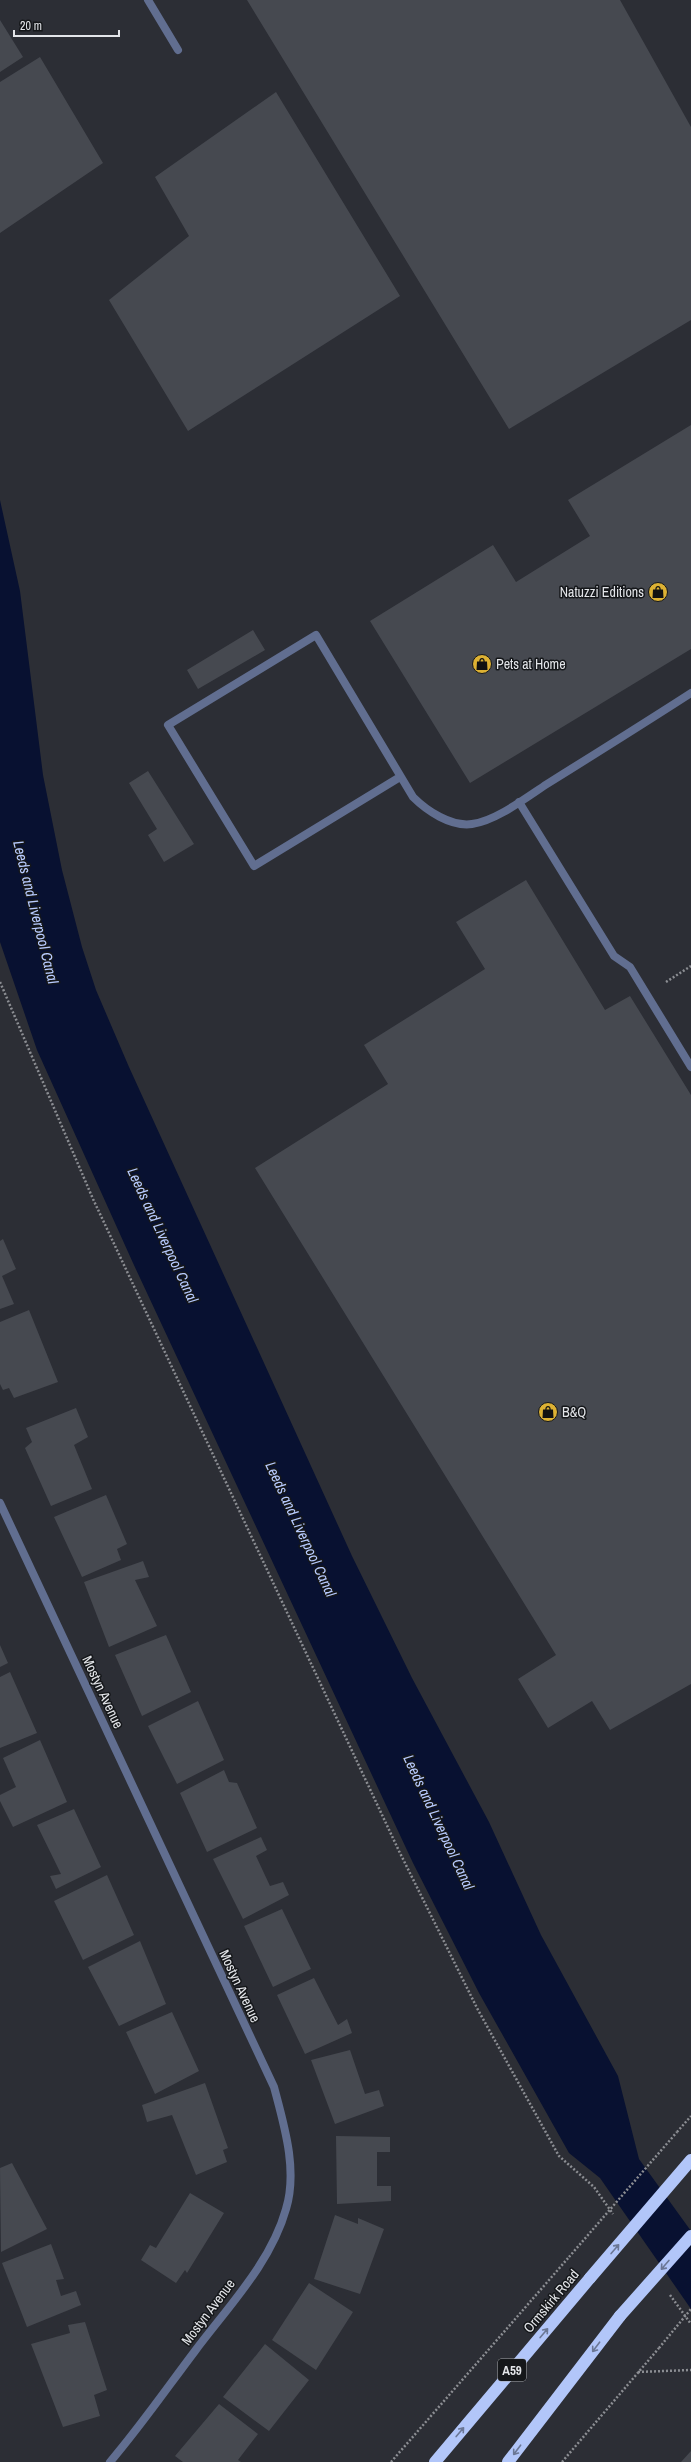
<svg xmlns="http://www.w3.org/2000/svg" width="691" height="2462" viewBox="0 0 691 2462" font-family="'Archivo Narrow',sans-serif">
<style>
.water{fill:#081131}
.building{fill:#464950}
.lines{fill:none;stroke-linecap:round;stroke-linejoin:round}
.path{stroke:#8c8e93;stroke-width:2.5;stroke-dasharray:2 2;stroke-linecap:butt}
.lane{stroke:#616e90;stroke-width:8}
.street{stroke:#616e90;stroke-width:8}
.highway{stroke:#b2c6f9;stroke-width:12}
.path-bridge{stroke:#8c8e93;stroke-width:2.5;stroke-dasharray:2 2;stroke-linecap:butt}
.highway-bridge{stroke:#b2c6f9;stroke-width:12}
.oneway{stroke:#6b7795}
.labels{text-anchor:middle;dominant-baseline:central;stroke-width:3;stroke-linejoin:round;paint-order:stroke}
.shield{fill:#15171a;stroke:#a5a7ab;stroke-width:1}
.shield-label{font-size:13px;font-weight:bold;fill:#e3e5e9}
.poi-label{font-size:14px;fill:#e3e5e9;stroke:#15171a;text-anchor:start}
.street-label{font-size:14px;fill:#e3e5e9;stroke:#15171a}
.water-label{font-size:15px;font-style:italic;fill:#b7cafe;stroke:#15171a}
</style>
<rect width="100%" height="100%" fill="#2c2e35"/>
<path class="water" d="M0,500L20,591L43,775L62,870L82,947L96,990L129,1067L352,1556L412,1678L489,1822L541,1935L618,2076L639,2159L691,2231V2309L600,2178L569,2153L479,1993L413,1863L133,1263L37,1050L0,942Z"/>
<path class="building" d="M247,0H620L691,127V320L509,429Z
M0,20L23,57L0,72Z
M40,57L103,163L0,233V82Z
M276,92L400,296L188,431L109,300L189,236L155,177Z
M691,425V649L470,783L370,621L493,545L516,582L590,536L568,500Z
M253,630L265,650L198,689L187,670Z
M148,771L194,844L164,862L148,835L157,829L129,783Z
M526,880L605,1010L630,996L691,1095V1684L610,1730L592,1701L548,1728L518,1679L556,1655L255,1168L388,1084L364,1045L485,969L456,922Z
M3,1239L16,1269L2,1276L14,1304L0,1309V1241Z
M29,1310L58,1382L14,1398L9,1388L3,1390L0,1384V1322Z
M76,1408L88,1437L74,1445L92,1489L51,1506L25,1448L32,1442L26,1428Z
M106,1495L127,1544L117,1549L121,1560L82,1577L54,1517Z
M143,1561L149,1577L135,1580L157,1626L109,1647L84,1582Z
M166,1635L191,1692L142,1716L115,1655Z
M0,1645L8,1663L0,1667Z
M10,1672L37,1733L0,1748V1677Z
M198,1701L224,1760L177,1784L148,1726Z
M40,1740L67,1802L13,1827L0,1801V1795L16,1787L3,1758Z
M224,1770L229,1782L237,1783L257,1828L207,1852L180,1793Z
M74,1809L101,1867L56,1889L50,1876L61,1874L37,1825Z
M261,1837L267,1850L256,1856L270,1886L283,1882L289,1895L243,1919L213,1859Z
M107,1875L134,1935L83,1960L54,1901Z
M282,1909L311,1969L273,1987L244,1926Z
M140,1941L166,2004L119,2026L88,1967Z
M314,1978L338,2025L347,2019L352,2033L305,2054L277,1995Z
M172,2012L199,2071L155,2094L126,2032Z
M350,2050L365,2094L379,2090L384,2106L335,2124L311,2060Z
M205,2083L228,2148L223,2150L227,2162L196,2175L172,2115L147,2122L142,2105Z
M336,2136L390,2137V2152H377V2186H391V2201L337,2204Z
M12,2163L47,2229L1,2252L0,2168Z
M190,2193L224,2213L187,2273L185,2270L176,2283L141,2260L150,2245L156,2248Z
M335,2215L358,2224V2218L384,2229L360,2294L314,2279Z
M51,2244L64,2279L56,2280L61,2296L76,2291L81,2305L27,2327L2,2263Z
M309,2283L353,2312L316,2370L272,2340Z
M85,2322L107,2390L94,2395L100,2416L63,2427L31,2344L70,2333L68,2325Z
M265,2344L309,2380L269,2431L223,2397Z
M219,2404L258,2434L238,2460L241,2462H183L175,2456Z
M691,2451V2462H681Z"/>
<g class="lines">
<path class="path" d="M0,982L93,1199L399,1851L477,2008L559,2156L594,2187L613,2214
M666,982L691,966
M677,2132L691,2116
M670,2295L691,2324
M638,2372L691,2370
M391,2462L569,2257
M562,2462L659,2348"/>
<path class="lane" d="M148,0L178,50
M400,777L254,866L168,725L316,635L413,797C427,811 451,827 472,824C496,821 527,797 547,784C595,754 643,724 691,693
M519,802L614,956L630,967L691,1067"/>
<path class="street" d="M0,1503L274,2087C284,2125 298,2170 286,2209C271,2263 227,2308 195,2351C167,2388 140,2427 110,2462"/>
<path class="highway" d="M435,2462L590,2278
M508,2462L620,2316"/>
<path class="path-bridge" d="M569,2257L677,2132
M659,2348L691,2309"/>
<path class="highway-bridge" d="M590,2278L691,2160
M620,2316L691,2236"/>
</g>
<defs><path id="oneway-shaft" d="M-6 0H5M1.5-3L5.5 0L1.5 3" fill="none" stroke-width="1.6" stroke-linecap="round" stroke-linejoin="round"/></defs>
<g class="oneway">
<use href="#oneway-shaft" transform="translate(615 2249) rotate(-49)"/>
<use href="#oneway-shaft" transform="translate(665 2265) rotate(131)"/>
<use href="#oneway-shaft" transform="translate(544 2333) rotate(-50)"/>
<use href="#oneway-shaft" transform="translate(596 2347) rotate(127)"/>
<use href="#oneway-shaft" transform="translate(460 2432) rotate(-50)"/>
<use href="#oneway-shaft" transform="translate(517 2450) rotate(127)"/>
</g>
<defs>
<symbol id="shop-disc" viewBox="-11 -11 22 22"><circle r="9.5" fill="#ddb133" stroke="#15171a"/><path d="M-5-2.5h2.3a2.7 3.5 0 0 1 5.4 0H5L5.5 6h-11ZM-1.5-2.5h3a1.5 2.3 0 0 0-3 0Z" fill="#111"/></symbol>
</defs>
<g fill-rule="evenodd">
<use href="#shop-disc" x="647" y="581" width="22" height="22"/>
<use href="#shop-disc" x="471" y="653" width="22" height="22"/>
<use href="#shop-disc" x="537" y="1401" width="22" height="22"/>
</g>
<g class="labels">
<rect class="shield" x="498" y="2359" width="28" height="22" rx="3"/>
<g class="shield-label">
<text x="512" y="2370">A59</text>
</g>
<g class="poi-label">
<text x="644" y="592" text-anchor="end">Natuzzi Editions</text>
<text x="496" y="664">Pets at Home</text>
<text x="562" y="1412">B&amp;Q</text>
</g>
<g class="street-label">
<text transform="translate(103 1692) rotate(65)">Mostyn Avenue</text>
<text transform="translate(240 1986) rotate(65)">Mostyn Avenue</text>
<text transform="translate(551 2301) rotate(-50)">Ormskirk Road</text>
<text transform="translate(208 2312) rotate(-53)">Mostyn Avenue</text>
</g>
<g class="water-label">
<text transform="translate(36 912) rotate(76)">Leeds and Liverpool Canal</text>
<text transform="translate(163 1235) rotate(65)">Leeds and Liverpool Canal</text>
<text transform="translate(301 1529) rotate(65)">Leeds and Liverpool Canal</text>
<text transform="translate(439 1822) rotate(65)">Leeds and Liverpool Canal</text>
</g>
</g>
<path d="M14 30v6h105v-6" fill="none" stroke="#e3e5e9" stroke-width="2"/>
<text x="20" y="30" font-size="12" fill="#e3e5e9" stroke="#15171a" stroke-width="3" paint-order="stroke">20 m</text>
</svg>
